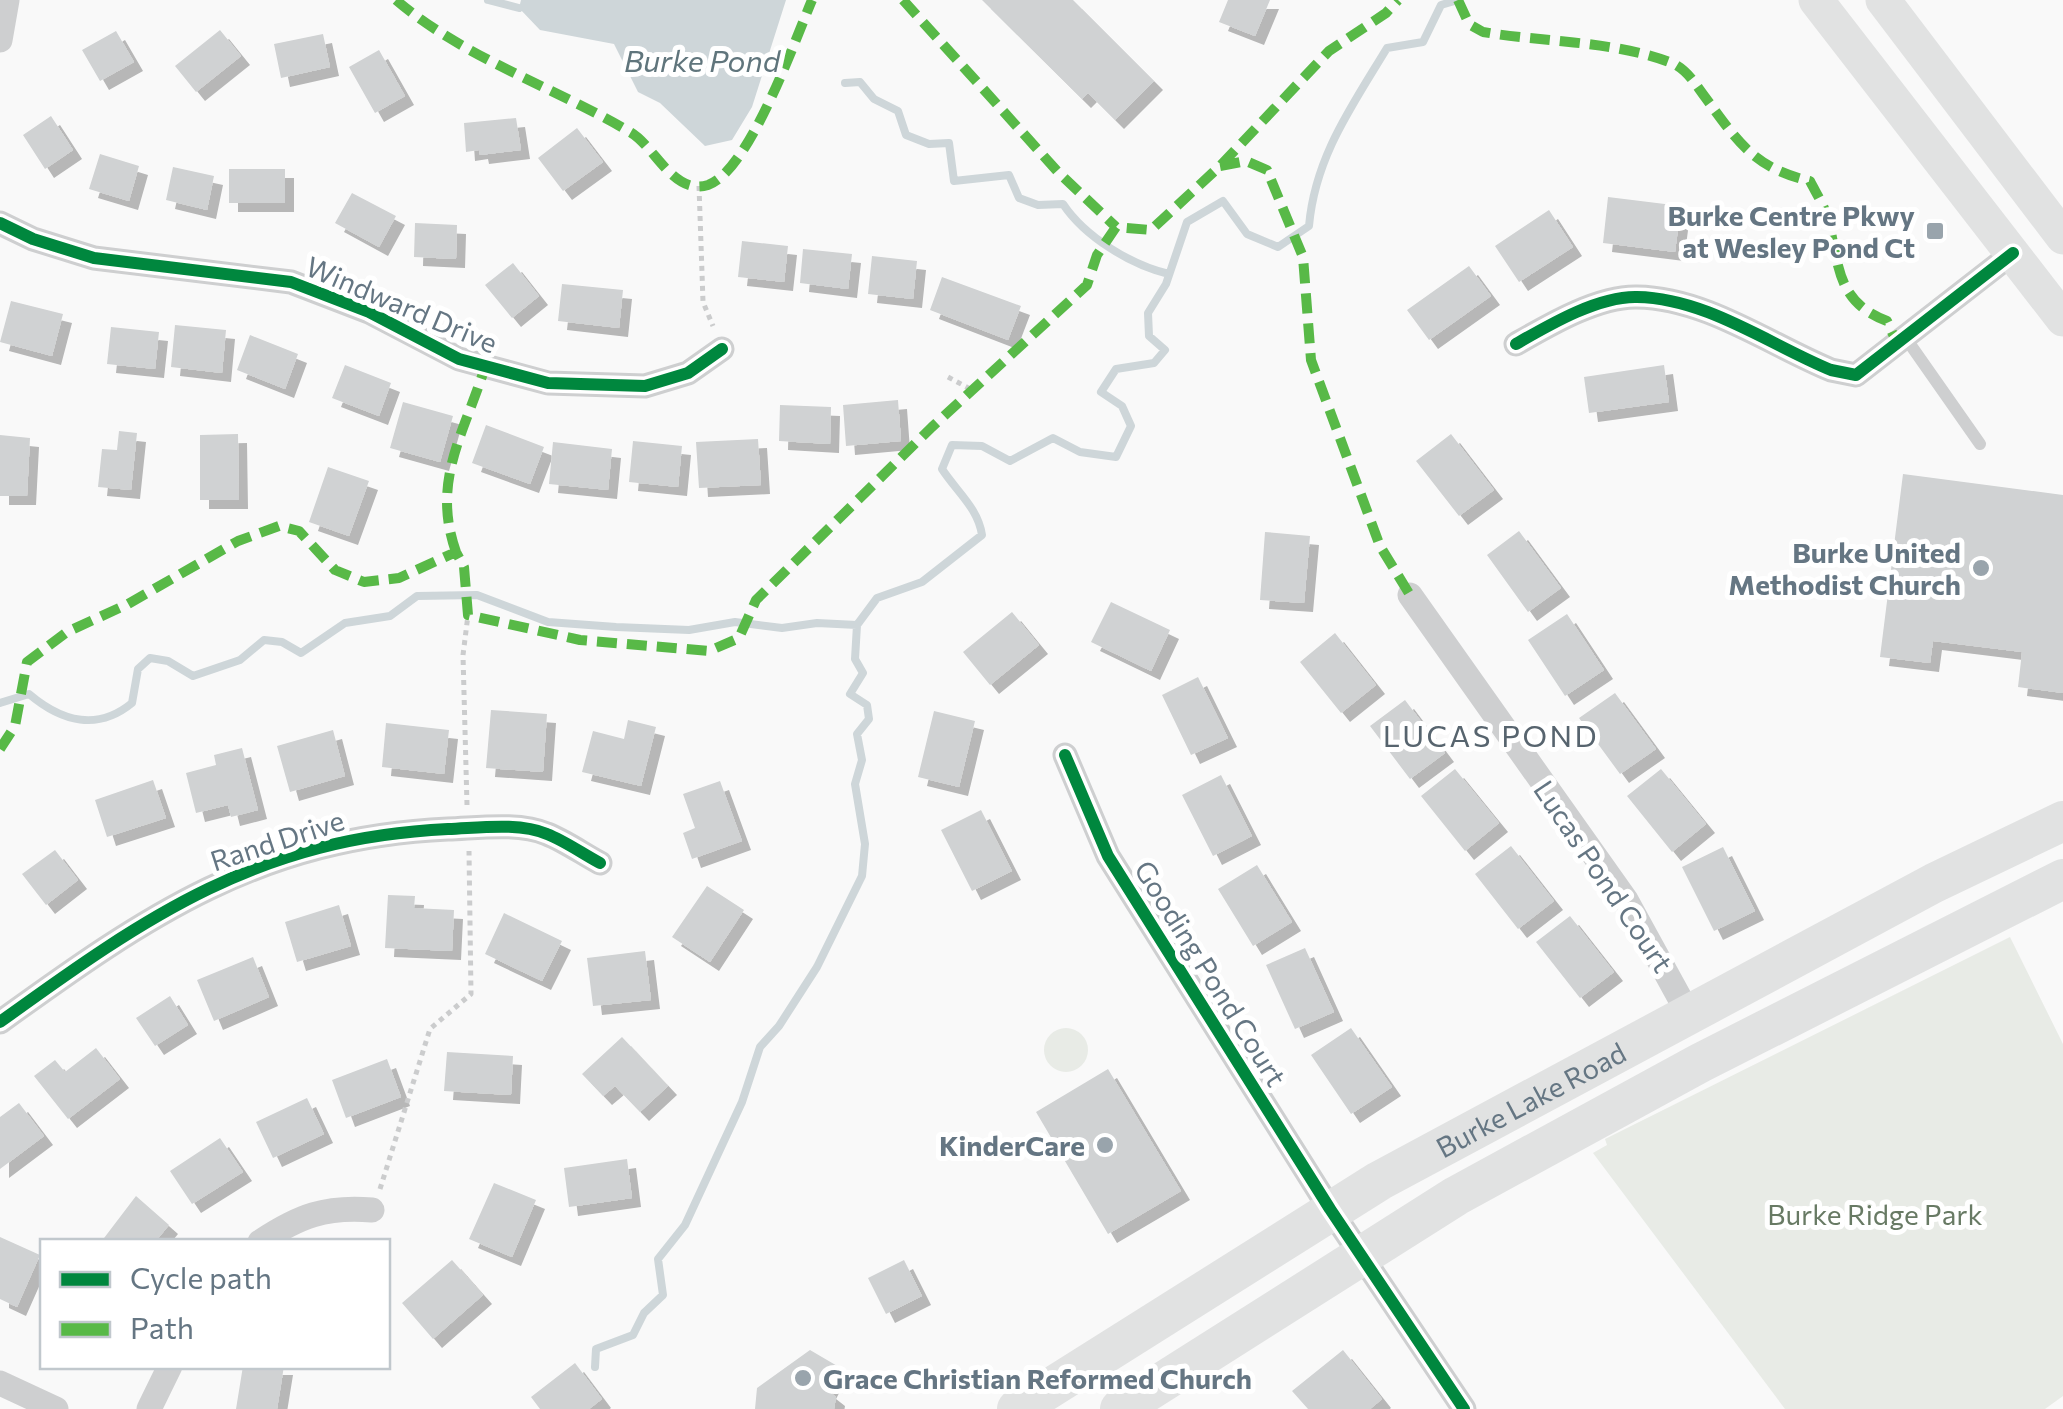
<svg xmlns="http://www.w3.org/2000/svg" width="2063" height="1409" viewBox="0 0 2063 1409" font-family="Commissioner,sans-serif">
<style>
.green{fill:#e8ebe6}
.water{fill:#ced6d9}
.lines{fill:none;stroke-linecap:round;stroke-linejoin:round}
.stream{stroke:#ced6d9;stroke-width:8}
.building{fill:#d0d2d3;filter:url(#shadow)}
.path{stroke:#cbcccd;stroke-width:5;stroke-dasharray:5 5;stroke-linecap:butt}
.lane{stroke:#cecfd0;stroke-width:12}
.street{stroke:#cecfd0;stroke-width:25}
.secondary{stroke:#e1e2e2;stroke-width:35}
.primary{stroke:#e1e2e2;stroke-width:40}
.quiet{stroke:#58b947;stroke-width:10;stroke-dasharray:20 10;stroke-linecap:butt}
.cycleway-casing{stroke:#fff;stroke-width:19}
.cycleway{stroke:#00873e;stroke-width:12}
.poi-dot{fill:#99a4ac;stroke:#fff;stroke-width:4}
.labels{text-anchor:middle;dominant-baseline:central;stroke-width:10;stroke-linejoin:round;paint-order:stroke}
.poi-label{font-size:28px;font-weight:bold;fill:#657683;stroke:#fff;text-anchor:end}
.street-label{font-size:28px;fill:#657683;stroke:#fff}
.park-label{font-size:28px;fill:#687a64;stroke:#fff}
.water-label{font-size:30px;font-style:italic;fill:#60757c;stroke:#fff}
.neighbourhood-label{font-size:30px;letter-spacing:2.5px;fill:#57646e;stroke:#fff}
</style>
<defs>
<filter id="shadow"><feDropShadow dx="9" dy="9" stdDeviation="0" flood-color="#0004"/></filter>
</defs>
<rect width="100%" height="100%" fill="#f9f9f9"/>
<path class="green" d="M2010,937L2063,1044V1396L2045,1409H1785L1593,1153L1607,1145L1605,1139Z
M1044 1050a22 22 0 1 1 44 0a22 22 0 1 1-44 0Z"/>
<path class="water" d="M521,0H786L752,107L732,140L705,146L660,103L638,92L614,44L540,30L519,8Z"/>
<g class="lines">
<path class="stream" d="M488,0L519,8
M845,83L860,82L874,99L898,111L906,135L929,144L949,143L954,181L1009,175L1019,198L1038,205L1063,204C1085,237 1131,265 1169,274
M0,703L29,694C62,722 98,731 132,703L138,669L150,658L168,661L193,676L240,660L264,640L282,642L301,653L345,623L390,616L417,596L477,595L548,622L616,627L689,630L735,622L782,628L817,623L857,625
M595,1367L596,1349L633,1335L644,1313L663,1295L658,1259L685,1225L742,1102L760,1047L779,1026L817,967L862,876L865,844L855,784L862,760L857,734L869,719L867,705L850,694L863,673L855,659L857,625L877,598L922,582L982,535C978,508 957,492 942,469L952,445L982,446L1010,461L1053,438L1080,452L1116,457L1131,426L1122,406L1101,392L1116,369L1154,363L1165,350L1149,336L1148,313L1166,284L1187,222L1223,201L1247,234L1278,247L1309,226C1315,157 1352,106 1387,48L1423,42L1441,5L1458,0"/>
</g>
<path class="building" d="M982,0H1073L1154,81L1115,120L1088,93L1082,99Z
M1228,0H1270L1255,36L1219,22Z
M220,30L241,56L196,92L175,66Z
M116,31L134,62L100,81L82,50Z
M323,34L330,67L281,78L274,44Z
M379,50L405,96L375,113L349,67Z
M51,116L73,150L45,169L23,135Z
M516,118L521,150L480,155L479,150L466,152L464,123Z
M577,128L603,162L563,191L538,158Z
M100,154L139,166L129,201L89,189Z
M173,167L214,176L207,210L166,200Z
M229,169H285V203H229Z
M352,193L396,216L379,247L335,223Z
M1608,197L1681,206L1675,252L1603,243Z
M1549,210L1573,247L1519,282L1495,246Z
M415,223L457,225L456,259L414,257Z
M742,241L788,246L784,282L738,277Z
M803,249L852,254L848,289L800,283Z
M872,256L917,261L913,299L868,294Z
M513,263L539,296L512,318L485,285Z
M1469,266L1491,296L1429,340L1407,310Z
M942,277L1021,306L1008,340L930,310Z
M562,284L623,290L619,328L558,321Z
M11,301L63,314L52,356L0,342Z
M175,325L226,330L222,373L171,367Z
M111,327L159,332L155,369L107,364Z
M250,335L298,354L285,389L237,370Z
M345,365L391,383L379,416L332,398Z
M1664,365L1669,402L1589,413L1584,377Z
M898,400L901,441L846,446L843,405Z
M403,402L453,416L440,462L390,448Z
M780,405L831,407L830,444L779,441Z
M486,425L544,447L530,484L472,463Z
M119,431L137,433L131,490L98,487L102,449L117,450Z
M238,434L239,500H200V435Z
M1451,434L1494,490L1459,516L1416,461Z
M0,435L30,438L27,496H0Z
M758,439L761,485L699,488L696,442Z
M633,441L682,446L678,487L629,482Z
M553,442L612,449L608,490L549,484Z
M328,467L369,481L349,536L309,522Z
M1903,474L2063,495V693L2018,687L2022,652L1933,641L1930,663L1880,657Z
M1519,531L1561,588L1528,612L1487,555Z
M1265,532L1310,536L1304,603L1260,600Z
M1111,602L1170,630L1151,671L1091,642Z
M1012,612L1039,645L990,685L963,652Z
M1567,614L1604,670L1565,696L1528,640Z
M1335,633L1376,685L1341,713L1300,662Z
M1198,677L1228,738L1191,755L1162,695Z
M1615,693L1656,749L1620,774L1579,718Z
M1405,700L1445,753L1410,779L1370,726Z
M491,710L547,714L543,772L486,768Z
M934,711L975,721L959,787L918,777Z
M628,720L656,727L641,786L582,772L593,731L624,739Z
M386,723L449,730L444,774L382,767Z
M333,730L345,776L290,792L277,746Z
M242,748L258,810L231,817L228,805L196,813L186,773L216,765L214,755Z
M1455,769L1499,823L1465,851L1421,796Z
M1661,769L1706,824L1672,852L1627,796Z
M1221,775L1252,836L1213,856L1182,795Z
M153,780L166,818L107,837L95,800Z
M720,781L742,841L692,859L683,833L695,828L683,794Z
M981,810L1012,871L972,891L941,830Z
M1511,846L1554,901L1518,929L1475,874Z
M1723,847L1755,911L1714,931L1682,867Z
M55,850L78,880L46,905L22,874Z
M1257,865L1292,922L1253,946L1218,889Z
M707,886L744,910L710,962L672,937Z
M388,895L415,896L414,908L454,910L452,951L385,948Z
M339,905L351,946L297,962L285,922Z
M504,913L562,941L542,981L485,954Z
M1570,916L1614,972L1580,998L1536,942Z
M1305,948L1334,1012L1295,1029L1266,965Z
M645,951L651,1000L593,1006L587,958Z
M253,957L269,997L214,1021L197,980Z
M170,996L188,1025L155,1046L136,1018Z
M1351,1028L1392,1087L1351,1114L1311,1055Z
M622,1037L668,1086L640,1112L615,1086L603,1096L582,1074Z
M96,1048L120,1079L68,1119L34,1076L55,1060L65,1072Z
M447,1052L513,1056L511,1095L444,1091Z
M387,1059L401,1097L346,1118L332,1080Z
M1108,1069L1181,1191L1108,1234L1036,1112Z
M307,1098L324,1134L273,1158L256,1122Z
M19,1103L44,1136L0,1169V1117Z
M220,1138L243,1172L192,1204L170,1171Z
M627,1159L632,1198L569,1207L564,1168Z
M494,1183L536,1200L512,1257L469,1239Z
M136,1196L169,1225L155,1242H101Z
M0,1237L40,1255L17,1307L0,1299Z
M452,1260L483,1295L433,1339L402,1303Z
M904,1260L922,1296L886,1314L868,1278Z
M810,1350L839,1367L827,1390L836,1397L834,1409H755L757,1388Z
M1343,1350L1382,1399L1370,1409H1308L1292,1391Z
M575,1363L602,1399L589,1409H540L531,1397Z
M243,1366H284L277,1409H236Z"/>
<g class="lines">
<path class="path" d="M699,186L703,302L713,326
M948,377L974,391
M467,805L463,655L468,615
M380,1189L430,1029L471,994L469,851"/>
<path class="lane" d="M1905,337L1980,444"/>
<path class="street" d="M0,40L7,0
M0,223L33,239L94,258L291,282L369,312L459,359L548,383L645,386L688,373L722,349
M1516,344C1549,325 1598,296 1637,297C1706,298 1770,345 1831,370L1856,375L2013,253
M1410,595L1626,900L1688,1013
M1065,755L1108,856L1330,1209L1464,1409
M0,1022C148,915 259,838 448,829C478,828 519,822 547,834C565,841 583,854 600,863
M260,1242C299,1216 326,1206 372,1210
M0,1383L56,1409
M149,1409L170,1366"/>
<path class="secondary" d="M1816,0L2063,319
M1883,0L2063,237"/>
<g class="primary">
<path id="s1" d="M1017,1409L1379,1181L1934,883L2063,821"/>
<path d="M1120,1409L1456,1196L1700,1063L2063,879"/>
</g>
<path class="quiet" d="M396,0C464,58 554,87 630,132C655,146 673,196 708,185C749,171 795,40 812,0
M903,0L1058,172L1116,227
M1458,0L1469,24L1483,32C1541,42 1620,41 1674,64C1688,71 1696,85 1705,97C1738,142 1754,168 1810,181C1816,193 1824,205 1827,217C1840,262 1834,301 1887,321L1897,343
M1220,166L1246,161L1267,170L1303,257L1311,360L1380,546L1410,595
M456,552C431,481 464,434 485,367
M0,749L15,726L27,662L67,632L128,604L238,541L279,526L299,531L335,570L364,582L399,578L456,552L464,567L468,615L580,640L709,651L739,638L756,600L932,427L1087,285L1097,255L1116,227L1151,230L1220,166L1329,51L1386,13L1398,0"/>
<defs>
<path id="cycleway" d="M0,223L33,239L94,258L291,282L369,312L459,359L548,383L645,386L688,373L722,349
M1516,344C1549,325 1598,296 1637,297C1706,298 1770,345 1831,370L1856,375L2013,253
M1065,755L1108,856L1330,1209L1464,1409
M0,1022C148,915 259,838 448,829C478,828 519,822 547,834C565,841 583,854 600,863"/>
</defs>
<use href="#cycleway" class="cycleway-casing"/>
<use href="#cycleway" class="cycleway"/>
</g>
<g class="poi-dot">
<rect x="1925" y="221" width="20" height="20" rx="5"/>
<circle cx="1981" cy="568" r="10"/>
<circle cx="1105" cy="1145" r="10"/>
<circle cx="803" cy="1378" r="10"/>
</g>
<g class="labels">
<g class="poi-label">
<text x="1915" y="215">Burke Centre Pkwy<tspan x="1915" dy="32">at Wesley Pond Ct</tspan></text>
<text x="1961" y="552">Burke United<tspan x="1961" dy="32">Methodist Church</tspan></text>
<text x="1085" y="1145">KinderCare</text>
<text x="823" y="1378" text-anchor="start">Grace Christian Reformed Church</text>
</g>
<g class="street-label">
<text transform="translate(402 304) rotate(23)">Windward Drive</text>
<text transform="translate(277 840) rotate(-18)">Rand Drive</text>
<text transform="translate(1604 876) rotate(56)">Lucas Pond Court</text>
<text transform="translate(1211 973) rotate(58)">Gooding Pond Court</text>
<text stroke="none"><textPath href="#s1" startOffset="600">Burke Lake Road</textPath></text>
</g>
<g class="park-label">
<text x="1875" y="1214">Burke Ridge Park</text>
</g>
<g class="water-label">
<text x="702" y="59">Burke Pond</text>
</g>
<g class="neighbourhood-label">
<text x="1491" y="734">LUCAS POND</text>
</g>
</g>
<rect x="40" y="1239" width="350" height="130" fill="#ffffff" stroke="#c1c8cd" stroke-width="2.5"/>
<rect x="60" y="1272" width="50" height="15" fill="#00873e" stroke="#c1c8cd" stroke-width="2.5"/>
<text x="130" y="1289" font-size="30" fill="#657683">Cycle path</text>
<rect x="60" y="1322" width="50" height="15" fill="#58b947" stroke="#c1c8cd" stroke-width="2.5"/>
<text x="130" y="1339" font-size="30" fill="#657683">Path</text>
</svg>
